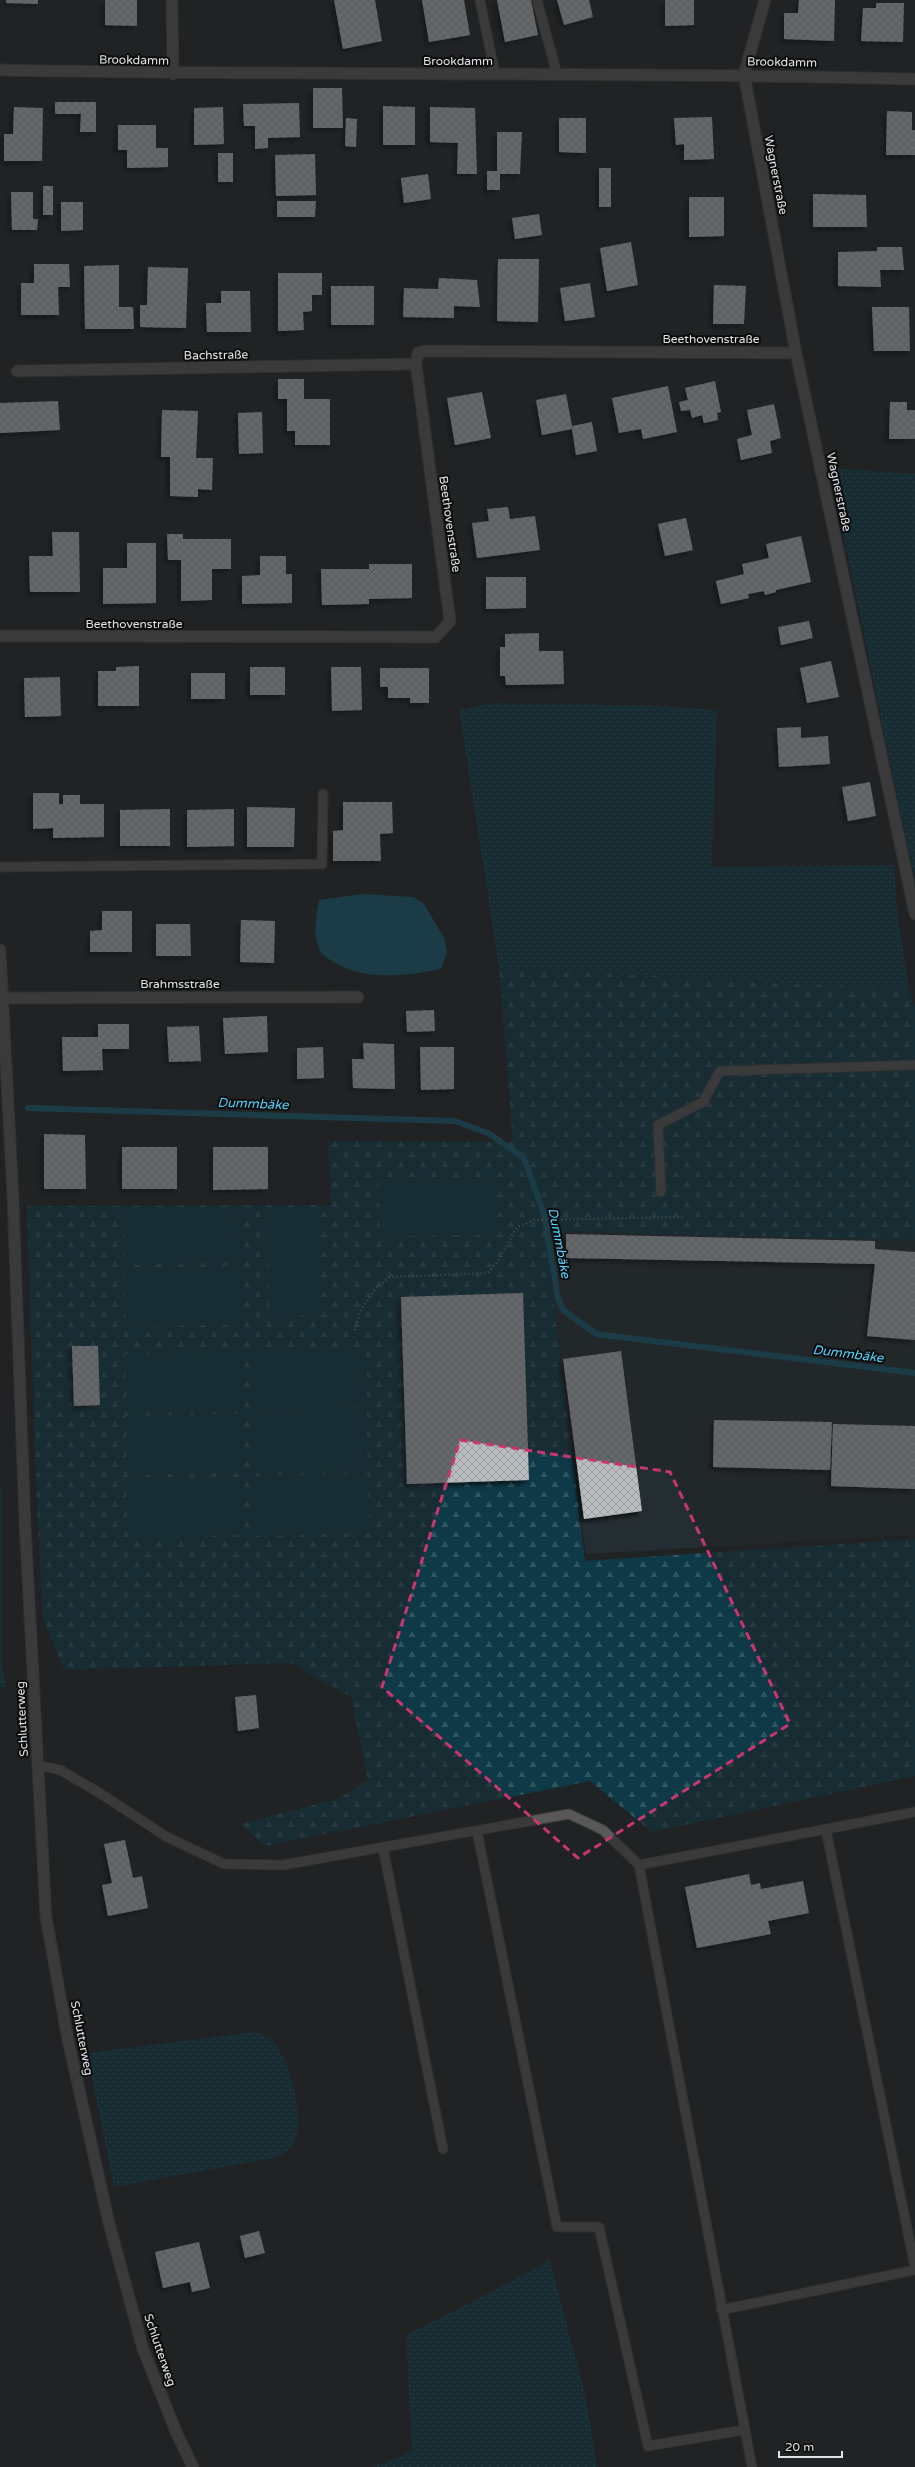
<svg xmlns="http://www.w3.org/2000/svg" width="915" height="2467" viewBox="0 0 915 2467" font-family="'Varela Round',sans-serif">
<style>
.built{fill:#242d31}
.grass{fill:url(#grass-dots)}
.forest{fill:url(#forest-firs);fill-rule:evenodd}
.pitch{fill:#0e3946}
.water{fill:#145b70}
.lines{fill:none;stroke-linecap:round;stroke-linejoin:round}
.stream{stroke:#145b70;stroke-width:6}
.building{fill:url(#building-cross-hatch);filter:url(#shadow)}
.service-casing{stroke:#3b3e3f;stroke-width:11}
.minor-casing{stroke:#3b3e3f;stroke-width:13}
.tertiary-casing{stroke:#3b3e3f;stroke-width:13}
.path{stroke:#7f8283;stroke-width:2.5;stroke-dasharray:1 3;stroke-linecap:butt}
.service{stroke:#595857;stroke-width:9}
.minor{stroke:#595857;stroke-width:11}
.tertiary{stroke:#595857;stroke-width:11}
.marked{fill:none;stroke:#c73670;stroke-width:3;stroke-dasharray:8 5;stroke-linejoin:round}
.labels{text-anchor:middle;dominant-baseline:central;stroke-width:4;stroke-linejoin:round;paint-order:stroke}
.street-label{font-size:12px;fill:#e1e3e4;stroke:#0b0c0d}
.water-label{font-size:13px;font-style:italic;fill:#55d3fb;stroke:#0b0c0d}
</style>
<defs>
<pattern id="grass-dots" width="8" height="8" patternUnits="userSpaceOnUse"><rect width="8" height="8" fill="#0e3946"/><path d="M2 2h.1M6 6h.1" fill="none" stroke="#315661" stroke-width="1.8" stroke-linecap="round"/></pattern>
<pattern id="forest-firs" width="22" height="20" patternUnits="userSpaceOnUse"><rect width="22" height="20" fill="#0e3946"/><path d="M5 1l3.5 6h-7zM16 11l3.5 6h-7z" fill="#315661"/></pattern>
<pattern id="building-cross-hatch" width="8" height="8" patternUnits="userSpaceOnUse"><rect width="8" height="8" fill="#b9bcbe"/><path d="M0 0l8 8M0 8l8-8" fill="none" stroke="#9c9ea0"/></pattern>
<filter id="shadow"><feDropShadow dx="-3.5" dy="3.5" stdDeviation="2" flood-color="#0009"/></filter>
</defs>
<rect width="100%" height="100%" fill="#202324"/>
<path class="built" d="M544,1230L915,1240V1535L586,1554Z"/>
<path class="grass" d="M830,468L915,474V874L911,864Z
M494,703L663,706L717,710L712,867L894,865L897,910L909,990L499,967L459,710Z
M2,1489V1665L6,1687H0V1490Z
M255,2032C259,2033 265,2035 269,2037C289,2052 308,2124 292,2146C289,2150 282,2154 278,2157L114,2187L87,2053Z
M550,2260L586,2398L597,2467H372L412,2452L406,2335L499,2288Z"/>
<path class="forest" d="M499,967L909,990L915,1006V1240L545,1231L585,1561L915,1539V1776L652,1832L590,1781L265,1846L241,1824L340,1798L368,1780L351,1697L290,1663L64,1670L43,1618L36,1485L27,1206L331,1205L328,1141L513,1142ZM523,1294L529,1480L407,1484L401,1297Z"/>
<path class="pitch" d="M492,1178L493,1234L380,1237L379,1181Z
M238,1208L239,1262L125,1265L124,1210Z
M265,1209H318L322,1315L270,1317Z
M239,1266L240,1324L126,1327L124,1269Z
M366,1348L367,1406L251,1409L250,1350Z
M241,1351L243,1410L127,1413L125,1354Z
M366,1410L368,1470L251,1473L250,1413Z
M241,1414L243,1472L127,1475L126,1416Z
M368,1474L369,1533L252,1536L251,1476Z
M241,1477L243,1535L128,1538L126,1480Z"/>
<path class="water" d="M363,894L413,897L424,904L444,938L447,953L441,969C406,976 364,982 332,961C329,959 325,957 322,954C312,940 316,916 319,900Z"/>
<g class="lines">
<path class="stream" d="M28,1108L455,1121L488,1133L524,1158L544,1214L558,1299L563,1310L596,1334L915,1373"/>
</g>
<path class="building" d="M6,0H38V4L6,3Z
M105,0H137V26L105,25Z
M334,0H375L382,41L343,49Z
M422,0H464L470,35L429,42Z
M497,0H531L538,35L505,42Z
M557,0H589L593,17L564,25Z
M665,0H694V25L665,26Z
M799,0H835L834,41L784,39V13H798Z
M876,3H904L903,42L861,41L863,8H876Z
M313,88H342L343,128H313Z
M55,102H96V132H80L81,114H55Z
M299,103L300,137L268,138V148L255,149V126H244L243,104Z
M383,106L415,107V145H383Z
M14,107L43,108L42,161H4V134H13Z
M223,107L224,144L194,145V108Z
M430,107L475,108L477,174H457L458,143L430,142Z
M887,111L912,112V130H915V155H886Z
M712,117L714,159L684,160V144L676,145L674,118Z
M346,118L357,119L356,147L345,146Z
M559,118H586V153L559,152Z
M118,125H156V148H168V167L127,168V150H118Z
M497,132H522L520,174H500V190H487V171H497Z
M218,153H233V182H218Z
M315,154L316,195L276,196L275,155Z
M599,168H611V207H599Z
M428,174L431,199L404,203L401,178Z
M43,186H53V215H43Z
M11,192H33V219H38L37,230H12Z
M813,194L866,195L867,227H813Z
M689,197H724V236L689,237Z
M277,201H316L315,217H277Z
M61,202H83V230L61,231Z
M539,214L542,235L515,239L512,218Z
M631,242L638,285L607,291L600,248Z
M877,247H902L904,270H880L881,287L838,286V252L877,251Z
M498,259H539L538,322L497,321Z
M34,264H69L70,287H58L59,315H21V283H34Z
M119,265V307H133L134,329H85L84,266Z
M148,267L188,268L186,328L140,327V305H147Z
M278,273H322V295H312V311L303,312L304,330L278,331Z
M439,278L477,280L480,307L454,306V318L403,317L404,288L438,289Z
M590,283L595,317L565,321L560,288Z
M714,285L746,286L744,324H713Z
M331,286H374V325H331Z
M221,291H250L251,332H207L206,303H221Z
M872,307H909L910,351H874Z
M278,379H304V399H330V445H295V431H287V399H278Z
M715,381L721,412L717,413L718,420L704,423L702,415L692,418L690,410L681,411L679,402L688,400L685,388Z
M668,386L677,432L643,439L641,429L619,433L612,398Z
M482,392L491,438L455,445L447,398Z
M566,394L572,426L592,422L597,451L576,455L572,429L542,435L536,400Z
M58,401L60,430L0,433V403Z
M890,402H907V410H915V439H889Z
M774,404L781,438L770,441L772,453L741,460L737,439L752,435L747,410Z
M162,410L198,411L196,458H213L212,490L198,489V497L170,496V457H161Z
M262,412L263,453L239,454L238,413Z
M508,507L510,519L535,516L540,550L477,558L472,523L489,521L487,509Z
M686,518L693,550L665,556L658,524Z
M52,532H79L80,592H30L29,556H53Z
M167,534H183V539H231V569H212V600L181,601V560H168Z
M801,536L811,582L776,590V592L765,595L764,591L748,594L749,598L721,604L716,581L744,574L742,564L769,558L766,544Z
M127,543H156V603L103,604V568H127Z
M260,556H286V574H292V603L242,604V576L260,575Z
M369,564H412V598L369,599V604L322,605L321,569H369Z
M486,577H526V608L486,609Z
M809,621L813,638L781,645L778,627Z
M539,633V651H563L564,684L506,685L505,676H500V647H505V634Z
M831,661L839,697L807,703L800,668Z
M139,666V706H98V671H116V667Z
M250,667H285V695H250Z
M331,667H361L362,710L332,711Z
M380,668H429V703H410V698H388V687H380Z
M191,673H225V699H191Z
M60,677L61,716L25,717L24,678Z
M801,727V738L828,736L830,764L779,767L777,728Z
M870,782L876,816L848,821L842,787Z
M33,793H59V804H63V795H80V804H104V837L53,838V828L33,829Z
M343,802H392L393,833L380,834L381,861H333V831L343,830Z
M247,807L295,808L294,847H247Z
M170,809V846H120V810Z
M234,809V846L187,847V810Z
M102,911H132V952H90V931L102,930Z
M241,920L275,921L274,963L240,962Z
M156,924H190L191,956H156Z
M434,1010L435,1031L407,1032L406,1011Z
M267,1016L268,1052L225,1054L223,1018Z
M98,1024H129V1049H102L103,1070L63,1071L62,1037H98Z
M199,1026L201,1061L169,1062L167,1027Z
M363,1043L394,1044L395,1089L353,1088L352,1059H364Z
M323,1047L324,1078L297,1079V1048Z
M420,1047H454V1089L421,1090Z
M44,1134L85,1135L86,1189H44Z
M122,1147H177V1189H122Z
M213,1147H268V1189L213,1190Z
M566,1234L875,1241V1249L915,1252V1340L867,1336L875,1264L566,1258Z
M523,1293L529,1480L407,1484L401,1297Z
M72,1346H98L100,1405L74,1406Z
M621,1351L642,1511L584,1519L563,1359Z
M714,1420L832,1422L830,1470L713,1467Z
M833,1424L915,1426V1489L831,1486Z
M256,1695L259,1728L238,1731L235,1697Z
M125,1840L133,1878L142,1876L148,1908L108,1916L102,1885L112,1883L104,1844Z
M749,1874L751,1885L760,1883L761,1889L803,1881L809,1913L768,1921L771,1934L697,1948L685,1887Z
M259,2231L265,2253L245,2258L240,2236Z
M199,2242L210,2288L192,2292L190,2282L163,2288L155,2252Z"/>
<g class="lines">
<defs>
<path id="service" d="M480,0L495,74
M537,0L557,74
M0,867L322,864L323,794
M661,1192L658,1125L703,1102L720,1071L915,1065
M37,1765L60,1770L98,1792L167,1837L224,1864L283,1865L569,1814L603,1830L639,1865L752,2467
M826,1830L915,2267
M477,1831L557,2227H599L648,2446L744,2430
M383,1848L443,2149
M639,1865L915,1812
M721,2310L915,2270"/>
<path id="minor" d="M172,0L173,74
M765,0L744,74L796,353L915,914
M0,70C305,76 610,71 915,79
M17,371L416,364
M0,636L436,637L450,621L416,364L418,353L424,351L796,353
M3,998L358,997"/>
<path id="tertiary" d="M0,950L13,1197L25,1524L46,1917L68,2040L109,2223L143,2349L177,2434L193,2467"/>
</defs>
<use href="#service" class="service-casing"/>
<use href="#minor" class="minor-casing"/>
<use href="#tertiary" class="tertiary-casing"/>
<path class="path" d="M355,1330L360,1311L376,1288L390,1277L488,1273L499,1259L517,1227L534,1220L683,1217"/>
<use href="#service" class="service"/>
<use href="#minor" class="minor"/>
<use href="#tertiary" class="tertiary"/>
</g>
<path d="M0 0H915V2467H0ZM460,1440L670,1472L790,1724L578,1858L382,1687Z" fill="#202324" fill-opacity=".55" fill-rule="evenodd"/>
<path class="marked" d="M460,1440L670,1472L790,1724L578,1858L382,1687Z"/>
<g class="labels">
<g class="street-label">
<text transform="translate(134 60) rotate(1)">Brookdamm</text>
<text x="458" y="61">Brookdamm</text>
<text transform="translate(782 62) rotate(1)">Brookdamm</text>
<text transform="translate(776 175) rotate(79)">Wagnerstraße</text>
<text x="711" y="339">Beethovenstraße</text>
<text transform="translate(216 355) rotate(-1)">Bachstraße</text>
<text transform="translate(839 492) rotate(78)">Wagnerstraße</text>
<text transform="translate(450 524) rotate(82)">Beethovenstraße</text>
<text x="134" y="624">Beethovenstraße</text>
<text x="180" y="984">Brahmsstraße</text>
<text transform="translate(22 1719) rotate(-93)">Schlutterweg</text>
<text transform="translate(82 2038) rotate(79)">Schlutterweg</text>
<text transform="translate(160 2350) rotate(71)">Schlutterweg</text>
</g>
<g class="water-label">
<text transform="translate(253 1104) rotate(2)">Dummbäke</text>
<text transform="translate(559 1243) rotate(79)">Dummbäke</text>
<text transform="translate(848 1354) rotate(7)">Dummbäke</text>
</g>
</g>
<path d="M779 2451v6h63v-6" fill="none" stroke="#e1e3e4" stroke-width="2"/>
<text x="785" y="2451" font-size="12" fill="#e1e3e4" stroke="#0b0c0d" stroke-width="3" paint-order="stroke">20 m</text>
</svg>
